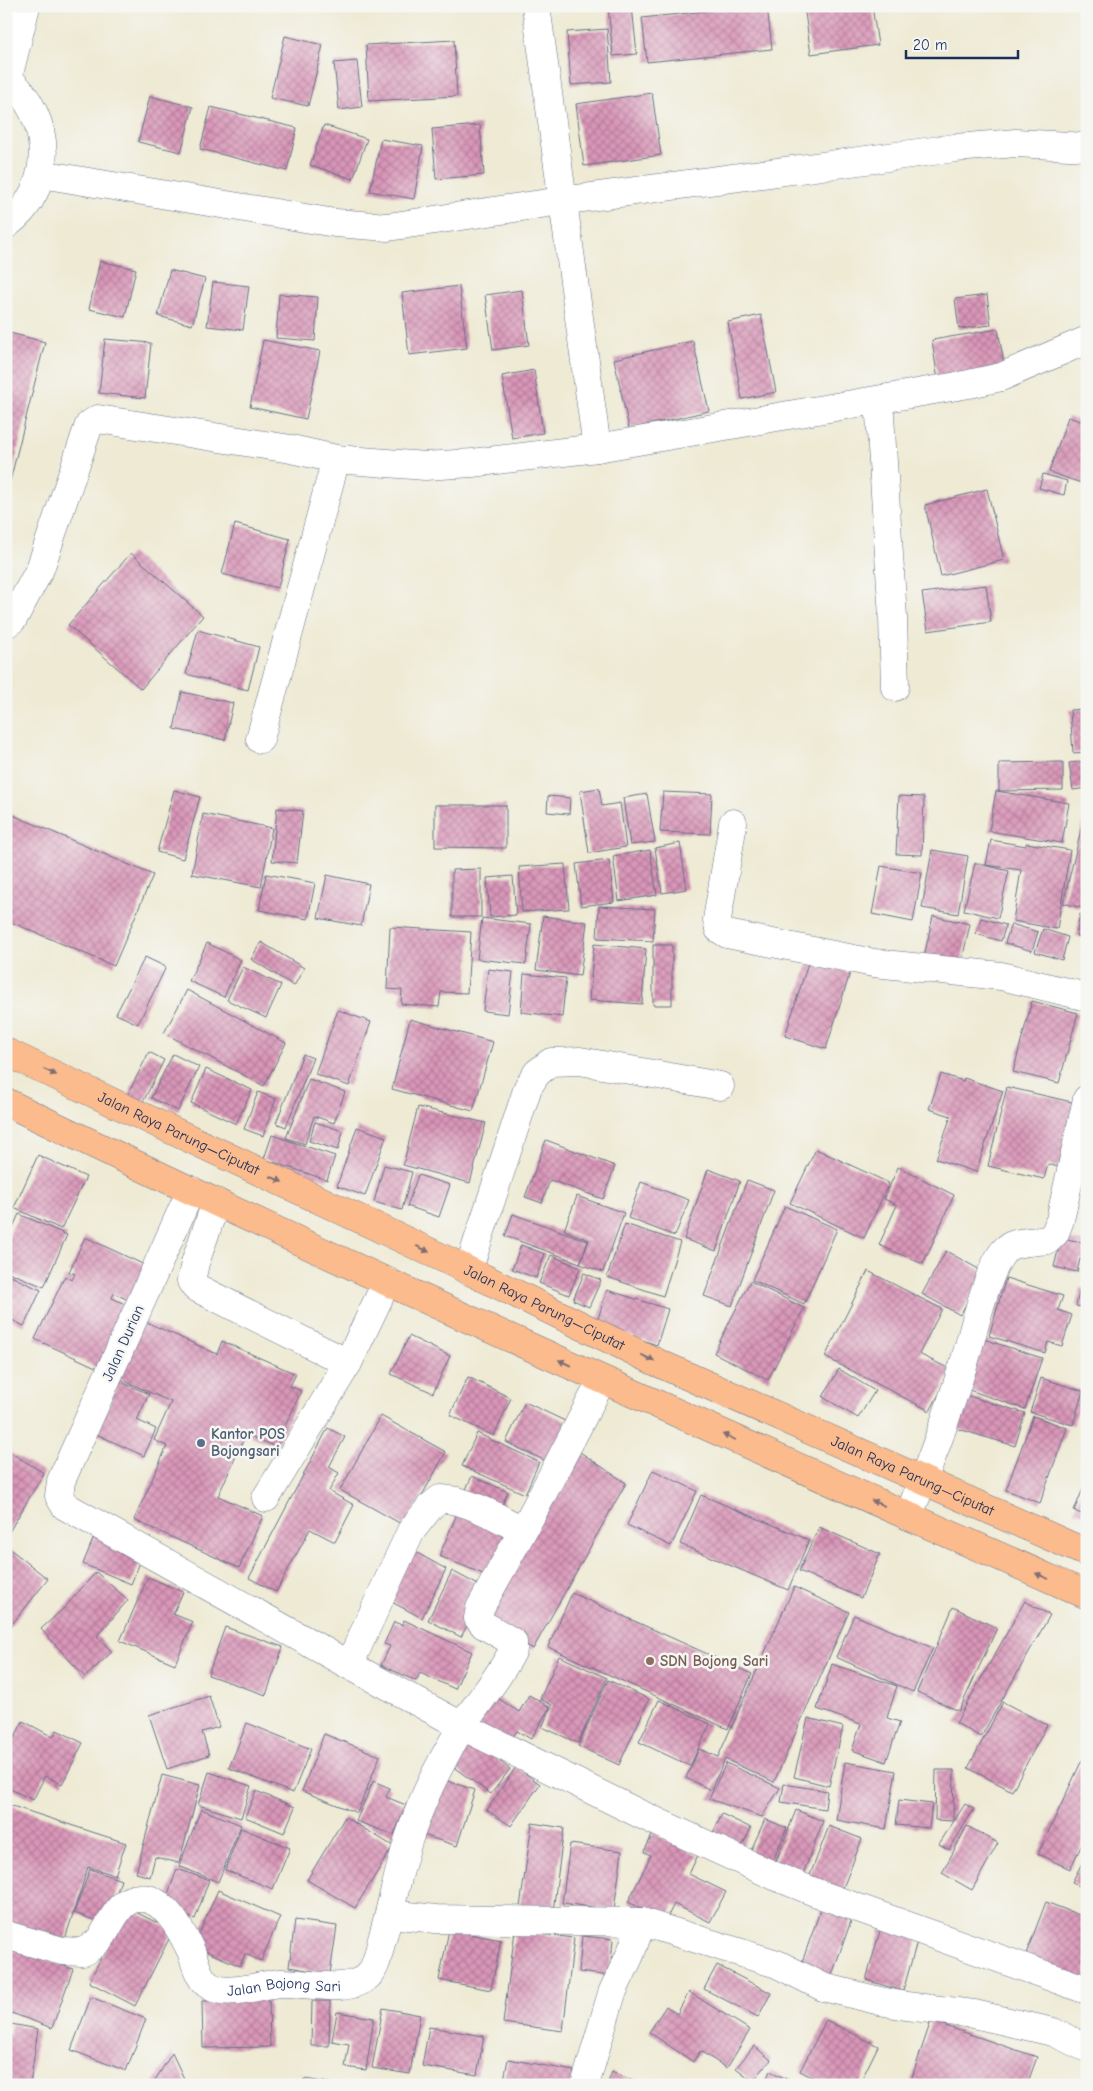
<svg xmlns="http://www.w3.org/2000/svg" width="1093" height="2091" viewBox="0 0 1093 2091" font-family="'Comic Neue',sans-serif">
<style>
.building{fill:url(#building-cross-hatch)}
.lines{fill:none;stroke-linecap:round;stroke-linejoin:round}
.minor-casing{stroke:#657087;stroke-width:29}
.highway-casing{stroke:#657087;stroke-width:29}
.minor{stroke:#fff;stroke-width:28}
.highway{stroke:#fbbb8d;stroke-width:28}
.oneway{fill:#806e73}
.service-dot{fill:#5c6f8a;stroke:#f6f6f2;stroke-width:2}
.education-dot{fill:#8d6e63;stroke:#f6f6f2;stroke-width:2}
.labels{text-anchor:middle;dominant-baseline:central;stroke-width:5;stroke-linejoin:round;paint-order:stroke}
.street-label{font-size:15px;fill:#1b2f5e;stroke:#f6f6f2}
.service-label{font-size:15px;font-weight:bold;fill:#4e5e75;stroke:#f6f6f2;text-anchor:start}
.education-label{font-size:15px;font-weight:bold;fill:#785e54;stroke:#f6f6f2;text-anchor:start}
</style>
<defs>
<pattern id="building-cross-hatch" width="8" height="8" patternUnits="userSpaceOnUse" patternTransform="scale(1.25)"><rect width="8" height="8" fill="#da96b8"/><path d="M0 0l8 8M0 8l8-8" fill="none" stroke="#b07b99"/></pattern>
</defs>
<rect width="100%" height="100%" fill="#f6f6f2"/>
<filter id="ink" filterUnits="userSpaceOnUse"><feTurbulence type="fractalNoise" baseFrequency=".02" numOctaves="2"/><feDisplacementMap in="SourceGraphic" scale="10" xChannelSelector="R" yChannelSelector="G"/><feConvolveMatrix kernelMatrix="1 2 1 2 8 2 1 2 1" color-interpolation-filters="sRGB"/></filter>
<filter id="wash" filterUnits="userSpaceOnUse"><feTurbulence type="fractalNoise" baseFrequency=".0096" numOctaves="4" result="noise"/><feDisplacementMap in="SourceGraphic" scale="20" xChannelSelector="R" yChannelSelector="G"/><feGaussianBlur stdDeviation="1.12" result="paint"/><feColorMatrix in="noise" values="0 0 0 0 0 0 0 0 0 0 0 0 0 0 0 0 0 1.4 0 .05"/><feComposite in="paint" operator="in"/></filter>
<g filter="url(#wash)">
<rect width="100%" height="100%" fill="#eeead4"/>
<g id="blocks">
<path class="building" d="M632,6L637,54L613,56L608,7Z
M752,6H767L772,49L647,62L642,18Z
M804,6H872L878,45L811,54Z
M607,29L611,82L571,85L567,32Z
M285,36L323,45L308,106L270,98Z
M454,40L457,96L369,101L366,45Z
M357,61L362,107L339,110L334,63Z
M652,93L661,155L584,166L576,104Z
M150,96L193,107L181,152L138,142Z
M211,107L297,128L287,171L200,149Z
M324,125L367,139L353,179L310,165Z
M480,125L484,175L436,179L432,129Z
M381,139L423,146L414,199L370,191Z
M100,261L136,269L125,317L89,309Z
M170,270L205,279L192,325L158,316Z
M213,282L249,286L243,330L207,326Z
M459,286L467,348L409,355L402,293Z
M522,290L529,345L493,350L485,295Z
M279,294L318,297L315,341L276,338Z
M987,295L991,325L959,329L955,299Z
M761,315L776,392L742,399L728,322Z
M998,329L1005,370L938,381L932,340Z
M6,332L45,342L7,493H6Z
M105,339L151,343L145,398L99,393Z
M263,340L320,351L306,419L250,407Z
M693,341L709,411L629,429L614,359Z
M534,370L543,433L512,438L502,376Z
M1068,417L1087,423V485L1049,472Z
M1043,474L1067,481L1064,495L1039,488Z
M987,489L1004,560L941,576L925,505Z
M235,524L290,539L278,588L222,574Z
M131,553L203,616L141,689L68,625Z
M986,585L991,622L928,631L922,593Z
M198,630L259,647L248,690L186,674Z
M182,692L233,703L225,740L174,729Z
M1087,709V752L1073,753L1070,710Z
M1087,761V788L1073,790L1069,763Z
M1063,762V790L999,791V763Z
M599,788L602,806L620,803L626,847L589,853L580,791Z
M174,790L200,797L183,859L157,852Z
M996,791L1069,803L1062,843L989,831Z
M663,792L712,794L710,834L660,832Z
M647,794L655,842L630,845L623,798Z
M548,796L570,798L569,814L547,812Z
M899,796L924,797L922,855L896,854Z
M435,805H506V848L435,847Z
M277,808L303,811L297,863L272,861Z
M6,812L153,875L114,966L6,920Z
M203,814L272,828L261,887L192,874Z
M1084,818L1087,819V909L1063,903Z
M991,840L1026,846V843L1070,850L1057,929L1013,921L1021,870L986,865Z
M680,843L687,889L662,893L655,848Z
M650,850L657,895L619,901L613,856Z
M932,850L968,856L958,914L922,908Z
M609,860L614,902L581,906L576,864Z
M975,863L1009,871L998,918L964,910Z
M565,864L569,909L522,912L519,867Z
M881,866L922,873L913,922L872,914Z
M481,869V917H452V870Z
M266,874L315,883L308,919L259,910Z
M327,875L369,884L361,926L318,918Z
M513,876L516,915L490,917L487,878Z
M599,906L655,909L653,941L597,938Z
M1080,914L1087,916V938L1076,936Z
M543,916L587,922L580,976L536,970Z
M933,916L970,924L961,965L924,957Z
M482,918L531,924L526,964L477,959Z
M981,918L1006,925L1001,941L976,934Z
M1011,924L1038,932L1032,951L1005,943Z
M390,927L471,932L467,993L441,992L439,1007L401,1004L402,990L387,989Z
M1043,929L1068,937L1062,960L1035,952Z
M261,942L304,968L294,986L251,959Z
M207,943L241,960L224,997L189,981Z
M594,944L646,949L642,1004L589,1000Z
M653,945H672V1005H653Z
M145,957L166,967L138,1024L116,1014Z
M809,960L850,973L826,1049L785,1036Z
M243,967L281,985L266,1018L227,1000Z
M488,969L513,972L508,1014L483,1011Z
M524,974L566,978L562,1017L521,1012Z
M187,990L286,1043L264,1086L164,1033Z
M1032,1001L1078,1013L1059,1083L1013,1072Z
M338,1010L371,1022L349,1086L315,1074Z
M410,1019L493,1042L473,1111L392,1089Z
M149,1052L164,1060L142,1104L127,1096Z
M173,1054L199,1067L178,1111L151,1098Z
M303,1054L313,1058L286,1127L276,1123Z
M206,1069L252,1090L236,1124L191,1103Z
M941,1074L963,1081L964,1078L1003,1091L976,1172L936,1159L951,1116L929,1109Z
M309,1079L345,1092L334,1123L314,1116L305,1144L286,1138Z
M1007,1087L1076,1103L1061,1168L1048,1164L1044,1179L988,1166Z
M258,1092L276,1099L263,1136L244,1129Z
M418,1107L486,1123L470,1183L403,1165Z
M315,1122L343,1131L338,1150L309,1141Z
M357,1127L386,1137L365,1196L337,1186Z
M272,1135L335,1156L327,1180L264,1159Z
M546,1140L615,1166L603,1199L550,1180L542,1203L525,1197Z
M816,1149L889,1183L864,1238L790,1203Z
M38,1155L86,1177L61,1229L14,1208Z
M384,1165L412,1172L402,1210L374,1202Z
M898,1167L954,1195L923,1264L879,1245L897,1205L884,1199Z
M708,1169L740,1181L716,1251L684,1239Z
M418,1175L450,1185L439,1217L407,1206Z
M747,1180L774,1190L732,1306L704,1296Z
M641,1182L689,1200L675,1236L628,1218Z
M577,1196L624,1213L603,1272L580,1264L589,1240L564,1230Z
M785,1206L837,1229L804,1304L752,1280Z
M19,1214L67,1235L44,1287L6,1271V1242Z
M513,1214L588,1241L580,1263L505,1236Z
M625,1224L680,1242L663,1296L607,1277Z
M85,1237L151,1268L134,1303L114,1293L112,1298L129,1306L100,1369L35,1339L65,1276L72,1280L75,1274L69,1272Z
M1061,1238L1087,1243V1261L1080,1259L1077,1272L1054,1267Z
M521,1245L545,1254L536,1278L512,1269Z
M946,1251L984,1272L960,1315L922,1294Z
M551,1255L580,1268L569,1295L539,1283Z
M868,1271L942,1309L919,1354L952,1370L930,1411L825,1357Z
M584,1273L601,1280L589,1307L573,1300Z
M6,1274L41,1290L24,1326L6,1317Z
M1006,1278L1063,1296L1058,1310L1072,1315L1062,1346L1048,1342L1045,1353L989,1336Z
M750,1281L804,1308L768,1380L714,1353Z
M1080,1288L1087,1289V1308L1076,1306Z
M607,1290L668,1309L657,1345L596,1325Z
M144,1321L217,1354L222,1341L296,1374L290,1386L301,1391L276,1447L246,1434L218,1496L263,1516L239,1568L134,1520L167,1446L154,1440L171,1402L118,1378Z
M409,1336L450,1356L433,1393L391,1374Z
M983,1339L1042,1358L1025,1409L966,1389Z
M839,1369L875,1391L858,1418L823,1397Z
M468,1377L511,1398L494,1436L450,1415Z
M1041,1378L1083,1391L1073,1425L1030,1412Z
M119,1381L149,1394L137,1420L156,1429L144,1456L96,1434Z
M962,1394L1025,1413L1015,1446L952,1427Z
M525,1402L567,1422L548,1462L506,1442Z
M381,1416L446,1452L405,1526L340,1490Z
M1033,1416L1067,1428L1040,1503L1006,1490Z
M328,1428L345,1437L329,1467L339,1473L329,1491L354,1505L335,1542L310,1529L276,1592L249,1578Z
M477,1433L539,1462L525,1494L462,1466Z
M574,1448L626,1483L533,1649L481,1617Z
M6,1450L44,1473L6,1537Z
M653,1470L697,1491L671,1546L627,1525Z
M472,1476L508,1492L498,1514L462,1498Z
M1087,1479V1516L1074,1511Z
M701,1495L809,1540L788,1590L680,1544Z
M457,1514L506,1535L488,1576L439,1556Z
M819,1527L880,1554L861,1598L799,1571Z
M96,1532L144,1553L131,1584L83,1564Z
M10,1549L48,1579L6,1632V1554Z
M410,1549L446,1569L422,1618L384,1598Z
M452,1571L486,1589L461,1637L428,1620Z
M96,1572L128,1600L97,1636L112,1652L85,1677L41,1629L65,1607Z
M148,1577L183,1592L173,1614L193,1622L175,1664L120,1641Z
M794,1587L849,1612L774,1782L725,1759L711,1790L686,1778L699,1749L718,1757Z
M572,1593L752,1674L728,1729L548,1647Z
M1025,1601L1050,1615L981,1737L956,1723Z
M953,1607L997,1628L959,1711L917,1692Z
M854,1615L933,1648L913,1692L836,1657Z
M404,1620L472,1652L455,1689L420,1673L416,1681L381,1665L390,1646L384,1644L394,1622L402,1625Z
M225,1627L283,1647L266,1695L208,1675Z
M559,1656L607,1678L578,1743L542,1727L552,1705L540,1699Z
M832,1664L897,1686L887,1718L900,1722L886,1762L852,1750L861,1724L817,1709Z
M608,1680L649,1699L619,1765L578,1746Z
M490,1693L519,1712L529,1695L550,1707L531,1739L517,1731L506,1747L471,1724Z
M209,1696L219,1727L202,1732L209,1755L167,1769L149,1715Z
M659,1700L710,1724L690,1766L639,1742Z
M1003,1702L1047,1725L1012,1791L968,1768Z
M808,1718L843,1727L829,1786L794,1777Z
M23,1721L53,1737L57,1730L83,1743L62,1784L45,1776L33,1800L6,1787V1754Z
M247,1723L311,1749L293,1793L229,1768Z
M324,1734L380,1756L357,1813L302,1791Z
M468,1737L510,1769L491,1794L449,1764Z
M1082,1760L1087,1762V1834L1070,1869L1038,1854Z
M845,1762L896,1771L886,1829L836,1820Z
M726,1763L780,1788L762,1817L709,1799Z
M516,1767L540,1784L511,1826L487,1810Z
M936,1770H954L953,1821L935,1820Z
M209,1772L251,1786L241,1818L198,1805Z
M162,1775L200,1785L179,1863L155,1857L150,1877L136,1873Z
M438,1778L475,1790L457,1846L420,1834Z
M373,1781L390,1788L386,1797L406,1805L394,1835L356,1821Z
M784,1784L827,1791L825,1809L781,1802Z
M256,1791L295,1807L284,1833L245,1817Z
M899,1800L932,1804L929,1828L896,1825Z
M6,1804L126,1843L115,1875L88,1867L64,1942L6,1924Z
M965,1804L974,1809L949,1850L939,1844Z
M201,1809L241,1825L218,1882L179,1866Z
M796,1810L823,1821L800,1882L772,1871Z
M722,1814L751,1828L737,1857L708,1843Z
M345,1817L393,1846L355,1908L307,1880Z
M765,1819L787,1828L770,1867L748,1857Z
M532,1823L564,1828L552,1919L519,1914Z
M829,1826L862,1839L840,1896L807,1883Z
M967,1826L998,1843L972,1890L942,1873Z
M241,1828L290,1848L273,1889L225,1870Z
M653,1833L698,1855L689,1874L726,1892L710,1922L674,1904L666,1920L628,1902L651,1855L644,1852Z
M570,1844L622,1851L614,1910L562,1903Z
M1087,1854V1890L1072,1882Z
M90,1869L121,1880L106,1924L74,1913Z
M177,1869L209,1880L195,1919L163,1908Z
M218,1890L280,1917L261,1961L245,1954L240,1966L194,1946Z
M1046,1902L1087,1918V1983L1024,1959Z
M126,1907L173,1931L135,2006L89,1982Z
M821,1908L852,1918L832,1975L801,1965Z
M295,1920L337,1926L330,1974L289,1967Z
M881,1927L918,1938L903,1991L866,1980Z
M449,1930L501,1940L491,1990L439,1980Z
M515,1931L574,1938L563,2031L503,2023Z
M582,1936L613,1939L610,1976L579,1972Z
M6,1945L73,1969L52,2028L6,2011Z
M717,1965L771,1993L758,2017L704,1989Z
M689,1992L750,2030L727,2068L700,2051L693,2062L649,2032L666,2006L677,2014Z
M91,1997L146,2019L126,2071L71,2050Z
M269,1999L270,2047L203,2048L202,2001Z
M312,2001H330L329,2046H311Z
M383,2008L420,2015L410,2074L372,2068Z
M337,2012L374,2018L366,2070L345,2067L349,2044L332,2041Z
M826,2020L878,2046L859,2085H827L800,2071Z
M931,2021L1037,2057L1027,2085H924L911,2080Z
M11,2024L38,2029L30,2085H6V2034H10Z
M429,2027L484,2036L477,2075L422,2066Z
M754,2046L771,2060L753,2081L736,2068Z
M172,2053L187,2085H152Z
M508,2059L574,2071L572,2085H503Z
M770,2071L799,2085H764Z
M612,2072L644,2085H607Z
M304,2079L336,2084V2085H304Z"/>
</g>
</g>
<g filter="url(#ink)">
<use href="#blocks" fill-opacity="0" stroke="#657087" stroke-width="1"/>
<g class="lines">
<defs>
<g id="minor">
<path d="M536,6L597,448"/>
<path d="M6,77C53,115 57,189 6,225"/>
<path d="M8,78L26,6"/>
<path d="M41,174L335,223L388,227L561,201L955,148L1016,143L1087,147"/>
<path d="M879,400L893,617L895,687"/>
<path d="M6,624L13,619L40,569L89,425L98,419L291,449L336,459L425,466L472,463L597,448L969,384L1001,377L1087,340"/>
<path d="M260,739L336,459"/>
<path d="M733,823L717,920L719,929L727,934L874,963L1001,976L1087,997"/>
<path d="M191,1190L61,1481L59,1496L65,1506L349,1665L462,1726L640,1814L777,1877L822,1895L1087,1990"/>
<path d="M216,1202L195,1263L191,1281L195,1287L348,1363"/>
<path d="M468,1271L528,1087L537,1073L551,1062L580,1061L720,1086"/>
<path d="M266,1498L348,1363L387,1281"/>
<path d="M908,1516C929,1469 946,1419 962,1369C972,1341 986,1266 1007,1248C1016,1241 1036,1242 1048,1240L1055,1233L1060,1220L1087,1099"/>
<path d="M349,1665L411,1531L430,1507L440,1499C464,1498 501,1519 522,1530"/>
<path d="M390,1914L436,1919L642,1922"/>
<path id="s1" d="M6,1935L62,1951L83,1952C90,1948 96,1944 101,1938C112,1923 119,1897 141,1898C165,1898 182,1932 191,1951C195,1961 198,1977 207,1984C224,1999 260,1984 281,1983C305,1982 349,1995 369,1975C378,1965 379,1948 383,1936C392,1903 399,1870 409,1838C422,1799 441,1760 463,1725C479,1700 500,1677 513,1650V1642L484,1625L478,1618L480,1608L532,1514L602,1380"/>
<path d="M585,2085L612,1993L630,1955L642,1922L777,1964L823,1987L880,2001L906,2006L974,2014L1053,2032L1087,2048"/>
</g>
<g id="highway">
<path id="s2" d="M6,1052L449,1261L656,1362L1087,1553"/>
<path d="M6,1102C362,1275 725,1435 1087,1595"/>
</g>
</defs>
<use href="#minor" class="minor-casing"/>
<use href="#highway" class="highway-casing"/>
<use href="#minor" class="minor"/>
<use href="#highway" class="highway"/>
</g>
<defs><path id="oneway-solid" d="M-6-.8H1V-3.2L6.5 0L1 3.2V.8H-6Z" transform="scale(1.25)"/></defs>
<g class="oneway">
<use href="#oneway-solid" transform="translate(50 1072) rotate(25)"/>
<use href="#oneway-solid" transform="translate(276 1179) rotate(25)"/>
<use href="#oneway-solid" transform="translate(423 1249) rotate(25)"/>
<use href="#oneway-solid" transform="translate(648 1358) rotate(26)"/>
<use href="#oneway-solid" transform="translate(565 1363) rotate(-155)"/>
<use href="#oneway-solid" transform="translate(729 1437) rotate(-156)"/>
<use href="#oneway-solid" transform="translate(878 1503) rotate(-156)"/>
<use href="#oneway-solid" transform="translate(1042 1576) rotate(-156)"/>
</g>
</g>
<circle class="service-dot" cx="201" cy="1443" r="5"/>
<circle class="education-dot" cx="650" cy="1661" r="5"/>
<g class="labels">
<g class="street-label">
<text stroke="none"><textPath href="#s2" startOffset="191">Jalan Raya Parung—Ciputat</textPath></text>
<text stroke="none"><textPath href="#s2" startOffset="596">Jalan Raya Parung—Ciputat</textPath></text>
<text transform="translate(123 1343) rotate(-66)">Jalan Durian</text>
<text stroke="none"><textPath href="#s2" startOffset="1001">Jalan Raya Parung—Ciputat</textPath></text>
<text stroke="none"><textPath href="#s1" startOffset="354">Jalan Bojong Sari</textPath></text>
</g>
<g class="service-label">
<text x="211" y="1434">Kantor POS<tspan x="211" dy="17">Bojongsari</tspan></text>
</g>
<g class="education-label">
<text x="660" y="1661">SDN Bojong Sari</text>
</g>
</g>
<rect width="1093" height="2091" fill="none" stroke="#f6f6f2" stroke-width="25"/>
<path d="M906 50v8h112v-8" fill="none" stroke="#1b2f5e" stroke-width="2.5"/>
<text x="913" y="50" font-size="15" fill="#1b2f5e" stroke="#f6f6f2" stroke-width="4" paint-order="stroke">20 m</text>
</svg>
